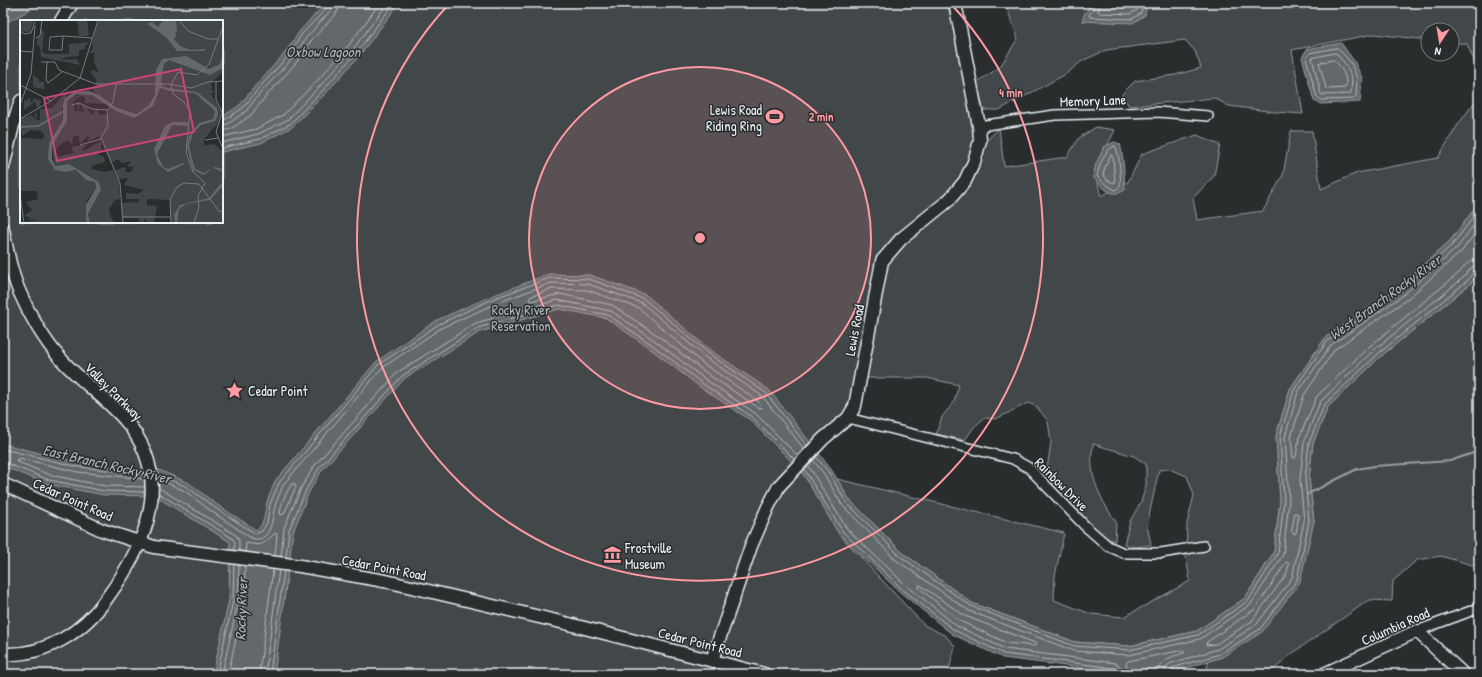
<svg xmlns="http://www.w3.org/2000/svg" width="1482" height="677" viewBox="0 0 1482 677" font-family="'Patrick Hand',sans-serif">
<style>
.green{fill:#424648;stroke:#959ca0;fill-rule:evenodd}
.water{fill:#63686b;stroke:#989fa3}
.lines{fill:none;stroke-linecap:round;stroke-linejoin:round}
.shore{stroke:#b3bac0;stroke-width:1}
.stream{stroke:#989fa3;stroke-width:2}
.street-casing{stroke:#e8f1f8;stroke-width:12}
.secondary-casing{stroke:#e8f1f8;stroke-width:15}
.street{stroke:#2a2d2e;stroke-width:9}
.secondary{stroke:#2a2d2e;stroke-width:12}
.ring{fill:none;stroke:#ff9aa2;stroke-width:2}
.labels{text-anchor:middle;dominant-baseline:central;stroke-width:3;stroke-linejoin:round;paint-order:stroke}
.street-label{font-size:14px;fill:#e8f1f8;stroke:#2a2d2e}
.poi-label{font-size:14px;fill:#e8f1f8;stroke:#2a2d2e;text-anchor:start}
.park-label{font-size:14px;fill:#aeb5ba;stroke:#2a2d2e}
.water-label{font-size:15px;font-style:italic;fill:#acb3b9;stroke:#2a2d2e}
.inset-river{fill:none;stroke:#63686b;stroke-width:2}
.inset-road{fill:none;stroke:#767b7f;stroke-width:1}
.view{fill:#ca437a;fill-opacity:0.15;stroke:#ca437a;stroke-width:2}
.inset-edge{fill:none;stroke:#e8f1f8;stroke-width:2}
.centre{fill:#ff9aa2;stroke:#2a2d2e;stroke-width:2}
.ring-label{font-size:12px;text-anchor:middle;font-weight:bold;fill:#ff9aa2;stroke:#2a2d2e;stroke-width:3;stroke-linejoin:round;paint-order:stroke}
</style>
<rect width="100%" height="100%" fill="#2a2d2e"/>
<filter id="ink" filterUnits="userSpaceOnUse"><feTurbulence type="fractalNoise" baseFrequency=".025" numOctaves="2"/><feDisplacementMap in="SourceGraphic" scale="8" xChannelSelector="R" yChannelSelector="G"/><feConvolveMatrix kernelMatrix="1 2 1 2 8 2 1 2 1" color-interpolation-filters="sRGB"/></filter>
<g filter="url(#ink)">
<path class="green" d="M3,3H956L981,138L961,190L880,257L856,403L798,465L839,534L924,625L946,636L955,646L948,674H3ZM21,21H222V222H21Z
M1005,3H1479V72L1467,44L1452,42V30H1428V40L1374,34L1292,50L1303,114L1275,112L1229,106L1214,98L1129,106L1122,94L1135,81L1175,75L1201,68L1195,51L1185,40L1106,50L1082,61L1066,74L999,110H983L977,82L1000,67L1018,38Z
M1479,96V203L1450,241L1396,289L1325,338L1290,389L1276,436L1280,501L1274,552L1245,598L1197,631L1129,646L1075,642L972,603L903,553L849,499L837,479L1064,533L1055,576L1054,600L1091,614L1124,617L1190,581L1186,557L1187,524L1194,495L1187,476L1169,469L1159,470L1147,525L1151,545L1135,547L1124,544L1130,521L1141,502L1146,486V464L1134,456L1093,444C1092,452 1091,460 1092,467C1093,485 1106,508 1116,522L1115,541L1104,537L1054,486L1047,469L1051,442L1048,421L1036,406L1028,403L996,419L984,418L974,427L965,440L936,434L942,417L954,402L959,385L927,378H865L886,266L904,241L963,192L986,141L999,128L1004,166L1067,157L1079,138L1096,127L1115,130L1106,148L1096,177L1101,196L1128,182L1142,154L1197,135L1220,145L1214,176L1193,198L1197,220L1263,211L1283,175L1291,131H1312L1321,189L1357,173L1438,158L1457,126Z
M1479,272V567L1441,556L1417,560L1393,581L1392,601L1369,600L1290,655L1276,668L1261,674H1205L1209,661L1222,657L1314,521L1309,478L1313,443L1328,407L1380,357L1470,284Z"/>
<path class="water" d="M3,3H39L26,12L3,24Z
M326,3H399L360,55L326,93L292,127L261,143L222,152V117L240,105L256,85L285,53L299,32Z
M1092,3H1147L1145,15L1133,23L1082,21L1085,13Z
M1341,43L1354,61L1362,78L1360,102L1321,104L1314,101L1302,57L1307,49Z
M1114,142L1120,144C1124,159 1124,175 1125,190C1111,199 1102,187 1093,177L1096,164L1104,147Z
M1479,203V272L1470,284L1380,357L1328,407L1313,443L1309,478L1314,521L1300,582L1262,632L1222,657L1167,674H1129L1003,658L952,634L900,592L839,534L802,472L750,420L700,387L648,347L606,318L559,309L480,332L405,378L322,470L309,492L293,532L278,646L274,674H213L229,600L230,542L155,496L104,495L47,484L3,466V444L79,463L139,470H159L189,483L216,504L256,530C266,524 264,512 267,502C269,495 273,488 275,481L376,362L437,320L494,295L549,274L590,275L646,295L710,350L769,390L831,469L849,499L903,553L972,603L1075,642L1129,646L1197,631L1245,598L1274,552L1280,501L1276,436L1290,389L1325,338L1396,289L1450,241Z"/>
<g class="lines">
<path class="shore" d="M1095,3V6L1089,15L1090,17L1132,19L1141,13L1143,3
M1100,3L1098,11L1100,13L1130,14L1137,10L1138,3
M1338,48L1351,63L1357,78L1356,97L1354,99L1322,100L1317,97L1306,58L1310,53Z
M1336,53L1346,65L1352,79L1351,92L1350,94L1323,95L1321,94L1312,58Z
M1334,60C1341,66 1349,79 1345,88L1328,89L1326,88L1319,63Z
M222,120L226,119L243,108L259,88L288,56L302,34L328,7V3
M222,125L228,124L246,111L262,91L292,59L306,38L331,10L334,3
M222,131L231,129L251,115L267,95L296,63L311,41L336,14L339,8L340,3
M222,137L256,129L283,115L315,83L349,45L380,3
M222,143L258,134L287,120L319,87L353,49L388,3
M1114,146L1116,147C1120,160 1121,174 1120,187L1115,190L1104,183L1097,176C1100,164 1103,152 1114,146Z
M222,148L260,139L290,124L323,90L357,52L394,3
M1111,155L1113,157L1115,182L1114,183L1107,180L1103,174L1105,167Z
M1479,228L1461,252L1406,300L1335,349L1304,395L1291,437L1293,458L1296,457L1299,438L1317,396L1370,346L1459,273C1465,266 1469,259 1479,259
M551,289L587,290L639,308L701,362L758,401L762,408H759L709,375L657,335L612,305L560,294L531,301L529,300L530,297Z
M3,449L79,467L143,474
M816,457L828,471L846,502L900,556L971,606L1074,646L1129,650L1198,635L1248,601L1278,553L1284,501L1280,436L1294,390L1327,341L1399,292L1453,244L1479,210
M813,460L824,474L842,505L896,560L969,611L1074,651L1129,655L1200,639L1251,604L1283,555L1289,501L1285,437L1298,392L1331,345L1402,296L1457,248L1479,218
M3,462L49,480L104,491L144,492
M808,465L847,529L906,585L957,626L1005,649L1115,663L1121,667L1123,674
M804,469L843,532L902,589L954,630L1004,654L1114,668L1117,670L1118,674
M157,474L187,487L214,507L256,534L262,531L267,523L270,504L279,483L378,365L439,324L495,298L550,278L589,279L644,299L708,353L766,393L807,446
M144,479L78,472L19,458L16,460L18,462L50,475L105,486L145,487
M158,479L185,491L211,511L251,538C271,545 272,518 275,506C277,499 281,492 283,485L382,368L441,328L497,303L551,283L588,284L642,303L705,357L762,396L804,449
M292,484H295L296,486L284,514L281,515L280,514C281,503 286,492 292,484Z
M159,488L236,535L239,540V551
M158,493L232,538L235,542L234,550
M1295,513L1298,514V520L1296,533L1294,534L1292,532Z
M245,552L246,543C266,547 262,543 276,533L277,535L275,556
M281,556L284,528L301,488L315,465L398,372L476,323L557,300L611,311L654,340L706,380L755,413L798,456
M286,557L289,530L306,490L319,468L402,376L478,328L558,305L608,315L651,344L703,384L752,417L794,459
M1287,562L1289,564L1286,575L1252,621L1216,644L1206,645L1207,642L1255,609Z
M920,585L965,616L1035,643L1036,645L1034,646L1007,643L960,621L919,588Z
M217,674L233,601L234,564
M222,674L238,602L239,565
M228,674L244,603L245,566
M259,674L273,570
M265,674L279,570
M270,674L284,571
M1129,674L1126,663L1128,661L1184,650V653C1172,657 1158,659 1158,674
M1164,674L1165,669L1169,664L1218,649L1256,625L1292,578L1304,521L1300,479L1304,442L1320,402L1374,350L1463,278L1472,267L1479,265
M1169,674V670L1172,668L1220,654L1260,629L1297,580L1309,521L1305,479L1309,443L1324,405L1378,354L1467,281L1474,271L1479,270"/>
<path class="stream" d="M1308,494L1357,469L1375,466L1450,461L1479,451"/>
<defs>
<path id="street" d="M979,126L1055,115L1158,112L1208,116
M848,418L1013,459L1029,468L1085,526L1108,546L1124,553H1161L1204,546
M1417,631L1479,608"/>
<path id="secondary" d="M61,21L72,3
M3,167L14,121L21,101
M3,229C7,250 11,273 20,293C29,314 44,340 59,357C79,380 105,397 125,420C175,478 147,543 107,598C83,632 46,656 3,654
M3,484L102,530L154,547L300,566L390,582L565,623L764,674
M712,660L751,546L768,507L779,486L823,439L848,418L855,406L882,261L901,239L949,200L965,181L974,162L980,141L979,126L955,3
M1324,674L1417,631L1463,674"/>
</defs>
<use href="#street" class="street-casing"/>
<use href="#secondary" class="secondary-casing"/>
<use href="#street" class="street"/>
<use href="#secondary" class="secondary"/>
</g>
</g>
<circle cx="700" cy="238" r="171" fill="#ff9aa2" fill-opacity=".12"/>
<g class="ring">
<circle cx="700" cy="238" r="171"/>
<path d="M951 4A343 343 0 1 1 449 4"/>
</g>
<defs>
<symbol id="stadium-bare" viewBox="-9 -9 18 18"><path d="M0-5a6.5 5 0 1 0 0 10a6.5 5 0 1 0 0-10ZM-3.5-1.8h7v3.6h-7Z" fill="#ff9aa2" stroke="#2a2d2e" stroke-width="2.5" paint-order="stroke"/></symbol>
<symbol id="sight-bare" viewBox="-9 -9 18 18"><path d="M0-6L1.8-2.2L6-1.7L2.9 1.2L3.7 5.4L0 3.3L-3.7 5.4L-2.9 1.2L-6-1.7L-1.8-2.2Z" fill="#ff9aa2" stroke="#2a2d2e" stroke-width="2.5" paint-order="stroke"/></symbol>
<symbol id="museum-bare" viewBox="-9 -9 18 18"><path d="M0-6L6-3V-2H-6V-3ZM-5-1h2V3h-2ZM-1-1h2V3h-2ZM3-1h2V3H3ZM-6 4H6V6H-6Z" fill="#ff9aa2" stroke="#2a2d2e" stroke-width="2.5" paint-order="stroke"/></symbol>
</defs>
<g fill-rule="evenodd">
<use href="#stadium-bare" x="762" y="104" width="25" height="25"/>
<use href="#sight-bare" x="222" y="378" width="25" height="25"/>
<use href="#museum-bare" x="600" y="542" width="25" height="25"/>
</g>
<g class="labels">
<g class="street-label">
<text transform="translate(1093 100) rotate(-2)">Memory Lane</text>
<text transform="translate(854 330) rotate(-79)">Lewis Road</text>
<text transform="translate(114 391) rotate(45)">Valley Parkway</text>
<text transform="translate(1062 484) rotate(45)">Rainbow Drive</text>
<text transform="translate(73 499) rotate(24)">Cedar Point Road</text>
<text transform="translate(384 567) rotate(11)">Cedar Point Road</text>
<text transform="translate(1395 626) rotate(-24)">Columbia Road</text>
<text transform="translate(700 642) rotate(14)">Cedar Point Road</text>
</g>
<g class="poi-label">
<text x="762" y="109" text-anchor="end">Lewis Road<tspan x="762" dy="16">Riding Ring</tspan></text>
<text x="248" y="390">Cedar Point</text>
<text x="625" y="547">Frostville<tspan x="625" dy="16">Museum</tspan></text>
</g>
<g class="park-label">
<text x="521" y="309">Rocky River<tspan x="521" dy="16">Reservation</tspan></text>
</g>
<g class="water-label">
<text x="323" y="51">Oxbow Lagoon</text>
<text transform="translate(1385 297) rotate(-36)">West Branch Rocky River</text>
<text transform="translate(107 464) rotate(13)">East Branch Rocky River</text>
<text transform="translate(241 609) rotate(-88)">Rocky River</text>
</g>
</g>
<g transform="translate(20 20)">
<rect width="203" height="203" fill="#2a2d2e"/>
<path d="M2,0H14L10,12L0,11ZM57,0H67L69,16H59ZM78,0H203V52L191,63L192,69H189L195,71L191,74L201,91L198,103L184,119V125L180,126L194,124L203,131V203H151L150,180L127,179V185L137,186L134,203H126V198L123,203H119V198H102L101,183L119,182V179H106V173L118,174L124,170L104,165L108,158L98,159L95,151L104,147L106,148L105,152H111L114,147L107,146L112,141L101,143L99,139L91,143L81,118L78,116L69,122L68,115L61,123L59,122V115L53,117L52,125L48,120L38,126L35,133L38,137L54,133L51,127L68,124L62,129L64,131L81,121V131L78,135L84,137L85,142L71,146L72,149L84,152L93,150L99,163L100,179L95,180L89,189L91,198L95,203H70L68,194L81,170L75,159L49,144L34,146L32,126L47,101V81L62,73L72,75L87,84L65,83V77L61,76L53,81L55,91H58L57,84L60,83L59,91L64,92L61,85L67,87L71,95L76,90H79L78,95L87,94L91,85L73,71L77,60L70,52L73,50L79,53L74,42V33H69L73,29L72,24ZM21,9L24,12L22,31L25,34H49V24L70,22L65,26V29L59,30V36L46,37L41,40L57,39L60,45L21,37L20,27L17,25V18L21,17ZM13,55L19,59V62H24V69L13,67ZM49,68L42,89L43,100L29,123L32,147L46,152L56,150L66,160L75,162L76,168L67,180L66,203H4L18,199L6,200L11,198L4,196L12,190L6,182L18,179L17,171H1L0,118L23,119L24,114L21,111L11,110L2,116L0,99L11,95L15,99V93H17L16,100H20V89L32,88ZM9,77L12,83L14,78L21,81L20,86L17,88L15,82L4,90V80L7,81Z" fill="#424648"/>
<path d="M143,0H156L157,12L154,13L157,14L154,19L160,26L171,30L184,29L186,26L184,31H157L146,17L127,4L132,2L138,7ZM203,35V48L190,55L149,40L144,44L141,61L142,66L148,68L177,72L197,88L198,95L195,101L181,105L173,113L169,126L175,149L184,153L195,147L203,149V152L193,148L184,155L173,150L167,127L169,116L179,103L193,99L195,91L175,73L150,71L140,68L133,86L114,98L96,91L72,75L57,74L47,81V101L32,126V139L35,146L49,144L79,162L81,170L68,194L70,203H66V185L76,168L75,162L66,160L56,150L45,152L35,150L28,139L29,123L43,100V84L45,78L54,72L69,71L79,75L97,88L117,94L129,85L135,75L136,50L142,39L166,36L189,49L200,44ZM152,102H167L168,106L152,105L137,134L143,147L148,149L163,143L165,144L148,152L138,144L134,129L145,106ZM203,161V166L190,180L166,184L159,189L157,203H155L154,195L160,185L189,178Z" fill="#63686b"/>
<path class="inset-river" d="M0,107L18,106L44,91"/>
<path class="inset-road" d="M159,0L168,11L188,19H198M0,11L4,14L11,13L15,2M43,16L42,30H29L30,17ZM43,16L72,18M16,18L20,16L22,0M0,31L13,32M21,42H35L39,50L76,64H149L171,68L188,62L203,61M27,42L26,60L28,63L42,52M196,61V80L202,92L196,112L203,129M0,65L31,81M96,65L93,82L87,91L88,105L81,118L100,163L103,203M0,85L11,54L15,6M52,85L59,83L72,89L88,90M0,99L31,81L60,58L78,0M185,120L198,118M60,125L81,119M0,174L4,203M102,197H150M151,203L150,179L157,167L164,163L179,164L199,191L203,192M174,203L179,187L178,176L185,163L173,152L166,132L170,91L164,82L153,74L151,65L158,52L177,55L189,44L203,7"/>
<path class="view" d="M161,49L174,112L37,141L24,78Z"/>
<rect width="203" height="203" class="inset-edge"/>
</g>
<circle cx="700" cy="238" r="6" class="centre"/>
<g class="ring-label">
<text x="1011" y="97">4 min</text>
<text x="821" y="121">2 min</text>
</g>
<rect width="1482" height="677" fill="none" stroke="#2a2d2e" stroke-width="16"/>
<rect x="8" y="8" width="1466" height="661" fill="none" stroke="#e8f1f8" stroke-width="1.5" filter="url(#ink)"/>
<g transform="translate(1440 42) rotate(192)"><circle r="19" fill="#2a2d2e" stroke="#767b7f"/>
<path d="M0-3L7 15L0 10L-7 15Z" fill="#ff9aa2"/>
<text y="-6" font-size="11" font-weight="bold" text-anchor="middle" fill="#e8f1f8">N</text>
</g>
</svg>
